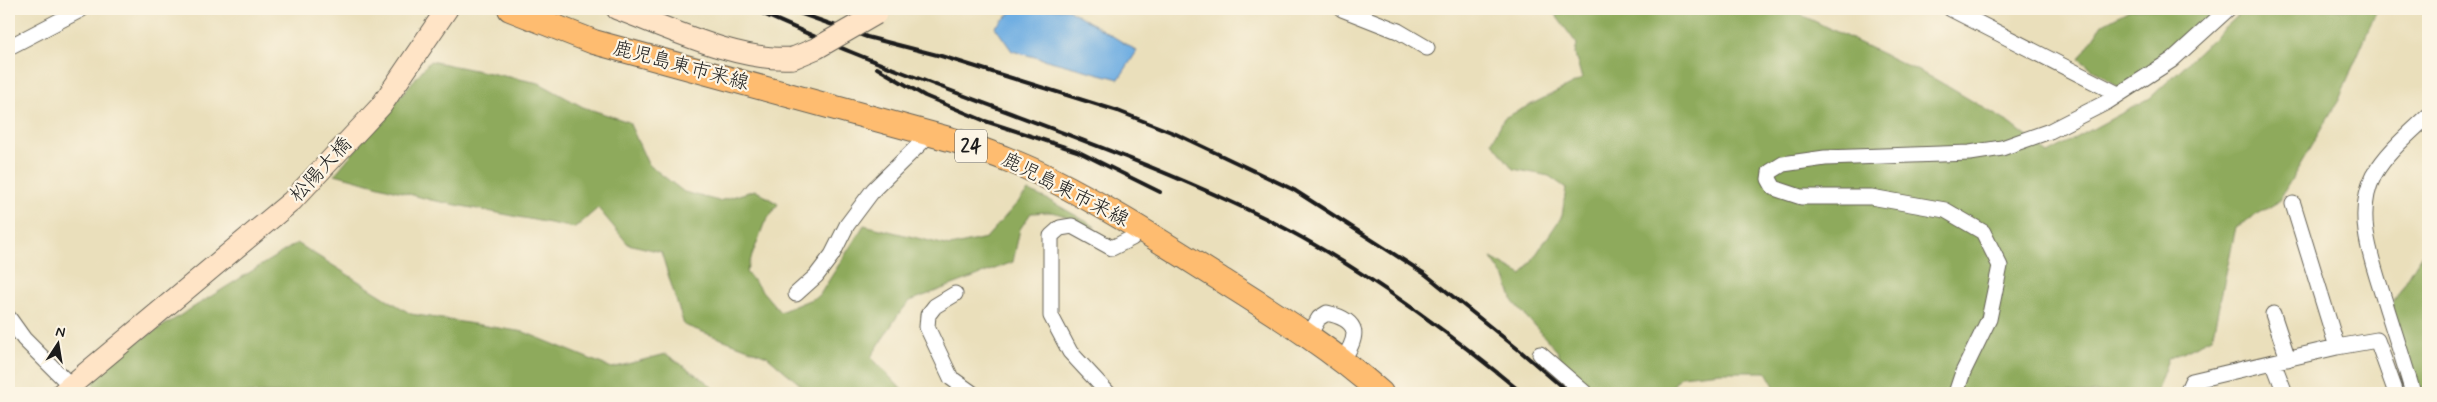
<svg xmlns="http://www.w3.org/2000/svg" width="2437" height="402" viewBox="0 0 2437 402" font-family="Mynerve,'Klee One',sans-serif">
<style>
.forest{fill:#8eaa5c;stroke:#55633c}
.water{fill:#6faee2;stroke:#46657f}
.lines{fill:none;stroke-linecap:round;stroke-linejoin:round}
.street-casing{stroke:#646054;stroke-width:17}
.secondary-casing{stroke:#646054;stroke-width:23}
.primary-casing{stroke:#646054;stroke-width:26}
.street{stroke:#fff;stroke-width:15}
.secondary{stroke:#ffe4c6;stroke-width:21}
.primary{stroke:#febc70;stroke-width:24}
.rail{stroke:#1c1c1c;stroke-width:4}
.secondary-bridge-casing{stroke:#646054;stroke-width:23;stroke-linecap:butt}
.secondary-bridge{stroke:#ffe4c6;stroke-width:21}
.labels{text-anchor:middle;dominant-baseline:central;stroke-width:4.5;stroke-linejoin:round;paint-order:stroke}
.shield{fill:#fcf5e5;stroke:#5f5d58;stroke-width:1}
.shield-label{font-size:19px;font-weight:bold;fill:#1c1c1c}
.street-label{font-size:20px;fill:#1c1c1c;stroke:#fcf5e5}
</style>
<rect width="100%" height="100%" fill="#fcf5e5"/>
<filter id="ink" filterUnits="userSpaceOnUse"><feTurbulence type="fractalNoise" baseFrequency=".02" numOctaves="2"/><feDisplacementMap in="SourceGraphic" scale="10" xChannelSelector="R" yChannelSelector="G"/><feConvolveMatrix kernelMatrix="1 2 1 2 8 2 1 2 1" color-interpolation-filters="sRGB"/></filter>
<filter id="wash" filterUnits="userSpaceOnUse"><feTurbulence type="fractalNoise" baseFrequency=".0096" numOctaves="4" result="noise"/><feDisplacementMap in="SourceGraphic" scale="20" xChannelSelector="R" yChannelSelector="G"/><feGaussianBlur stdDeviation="1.12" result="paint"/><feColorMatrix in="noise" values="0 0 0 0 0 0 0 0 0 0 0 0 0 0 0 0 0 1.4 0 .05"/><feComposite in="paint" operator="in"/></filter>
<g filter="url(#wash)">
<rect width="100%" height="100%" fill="#eadfbb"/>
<path class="forest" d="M1551,9H1789L1935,79L2011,124L2048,153L2150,98L2245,9H2376V12L2339,99L2278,202L2236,227L2212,338L2168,359L2156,393H1778L1766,372H1721L1681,376L1667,393H1593L1564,369L1558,352L1513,302L1506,280L1491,258L1522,275L1562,216L1566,188L1549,176L1513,169L1492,142L1504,118L1582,79L1575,54L1577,44Z
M2131,9H2219L2159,73L2119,88L2079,59L2103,24Z
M430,61L539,83L583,107L629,122L648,164L684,192L719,201L755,190L778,204L764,224L746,272L780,312L819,296L864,225L950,246L986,238L1028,191L1047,199L1096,227C1076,228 1074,218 1056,213C1048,211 1039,213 1031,213L1020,229L1013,262L910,301L898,315L871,357L905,393H810L767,356L684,325L661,252L628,244L598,208L575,228L431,200L335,174Z
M297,243L411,314L524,332L612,368L666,354L708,383L718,393H97L89,372Z
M2428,244V388L2423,393H2417L2392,304Z"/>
<path class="water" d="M1015,9H1068L1137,51L1119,79L1012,51L995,27Z"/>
</g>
<g filter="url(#ink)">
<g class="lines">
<defs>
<path id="street" d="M1342,9L1398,31L1427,48
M1951,9L2118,94
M9,47L82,9
M2293,204L2337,347
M796,294L816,276L832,255L847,225L874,189L930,134
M955,294L935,306L928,315L927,327L951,378L972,393
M2273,314L2288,359
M9,318L24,339L72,387L73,393
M1309,335L1319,318L1327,313C1361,321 1359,336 1342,361
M1540,354L1585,393
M2273,362L2285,393
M1108,393L1070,352L1051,316V236L1060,228L1072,226L1112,248L1132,238L1137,227
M1956,393L1963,372L1989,319L2000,266L1983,232L1945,210L1871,197H1801L1774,188L1769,179L1770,172L1783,164L1825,158L1970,153L2002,148L2050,131L2107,102L2172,60L2228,9
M2189,393L2188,390L2192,381L2337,347L2377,340L2396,393
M2413,393C2405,365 2396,337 2387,309C2375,268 2352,217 2374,175C2387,152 2409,134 2428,116"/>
<path id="secondary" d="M617,9C669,28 738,62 793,58
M62,393L292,201L381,106L447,9"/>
<path id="primary" d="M510,9L594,42L960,142C991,153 1022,164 1051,179C1109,208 1163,243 1217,277C1274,313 1331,348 1381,393"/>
</defs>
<use href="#street" class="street-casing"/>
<use href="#secondary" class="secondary-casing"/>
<use href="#primary" class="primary-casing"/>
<use href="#street" class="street"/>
<use href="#secondary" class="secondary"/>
<use href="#primary" class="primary"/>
<path class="rail" d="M752,9C785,23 818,39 851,52C989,108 1133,153 1267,219C1358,265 1444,328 1522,393
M788,9L867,37L941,56L1118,111L1176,134L1294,190L1425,274L1519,350L1569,393
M877,68L925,96L985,121L1077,151L1160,192"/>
<defs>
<path id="secondary-bridge" d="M793,58L817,48L876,14"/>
</defs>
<use href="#secondary-bridge" class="secondary-bridge-casing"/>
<use href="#secondary-bridge" class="secondary-bridge"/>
</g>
</g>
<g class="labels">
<rect class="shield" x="955" y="129.5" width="32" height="33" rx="4"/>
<g class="shield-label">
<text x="971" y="146">24</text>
</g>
<g class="street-label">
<text transform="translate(681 66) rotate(15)">鹿児島東市来線</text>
<text transform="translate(321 170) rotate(-47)">松陽大橋</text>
<text transform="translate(1065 190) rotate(27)">鹿児島東市来線</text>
</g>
</g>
<rect width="2437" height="402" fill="none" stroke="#fcf5e5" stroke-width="30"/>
<g transform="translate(58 344) rotate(12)" stroke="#fcf5e5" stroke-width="4" paint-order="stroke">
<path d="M0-4L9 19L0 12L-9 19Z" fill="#1c1c1c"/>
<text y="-8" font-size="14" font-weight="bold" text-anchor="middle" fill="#1c1c1c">N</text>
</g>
</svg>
